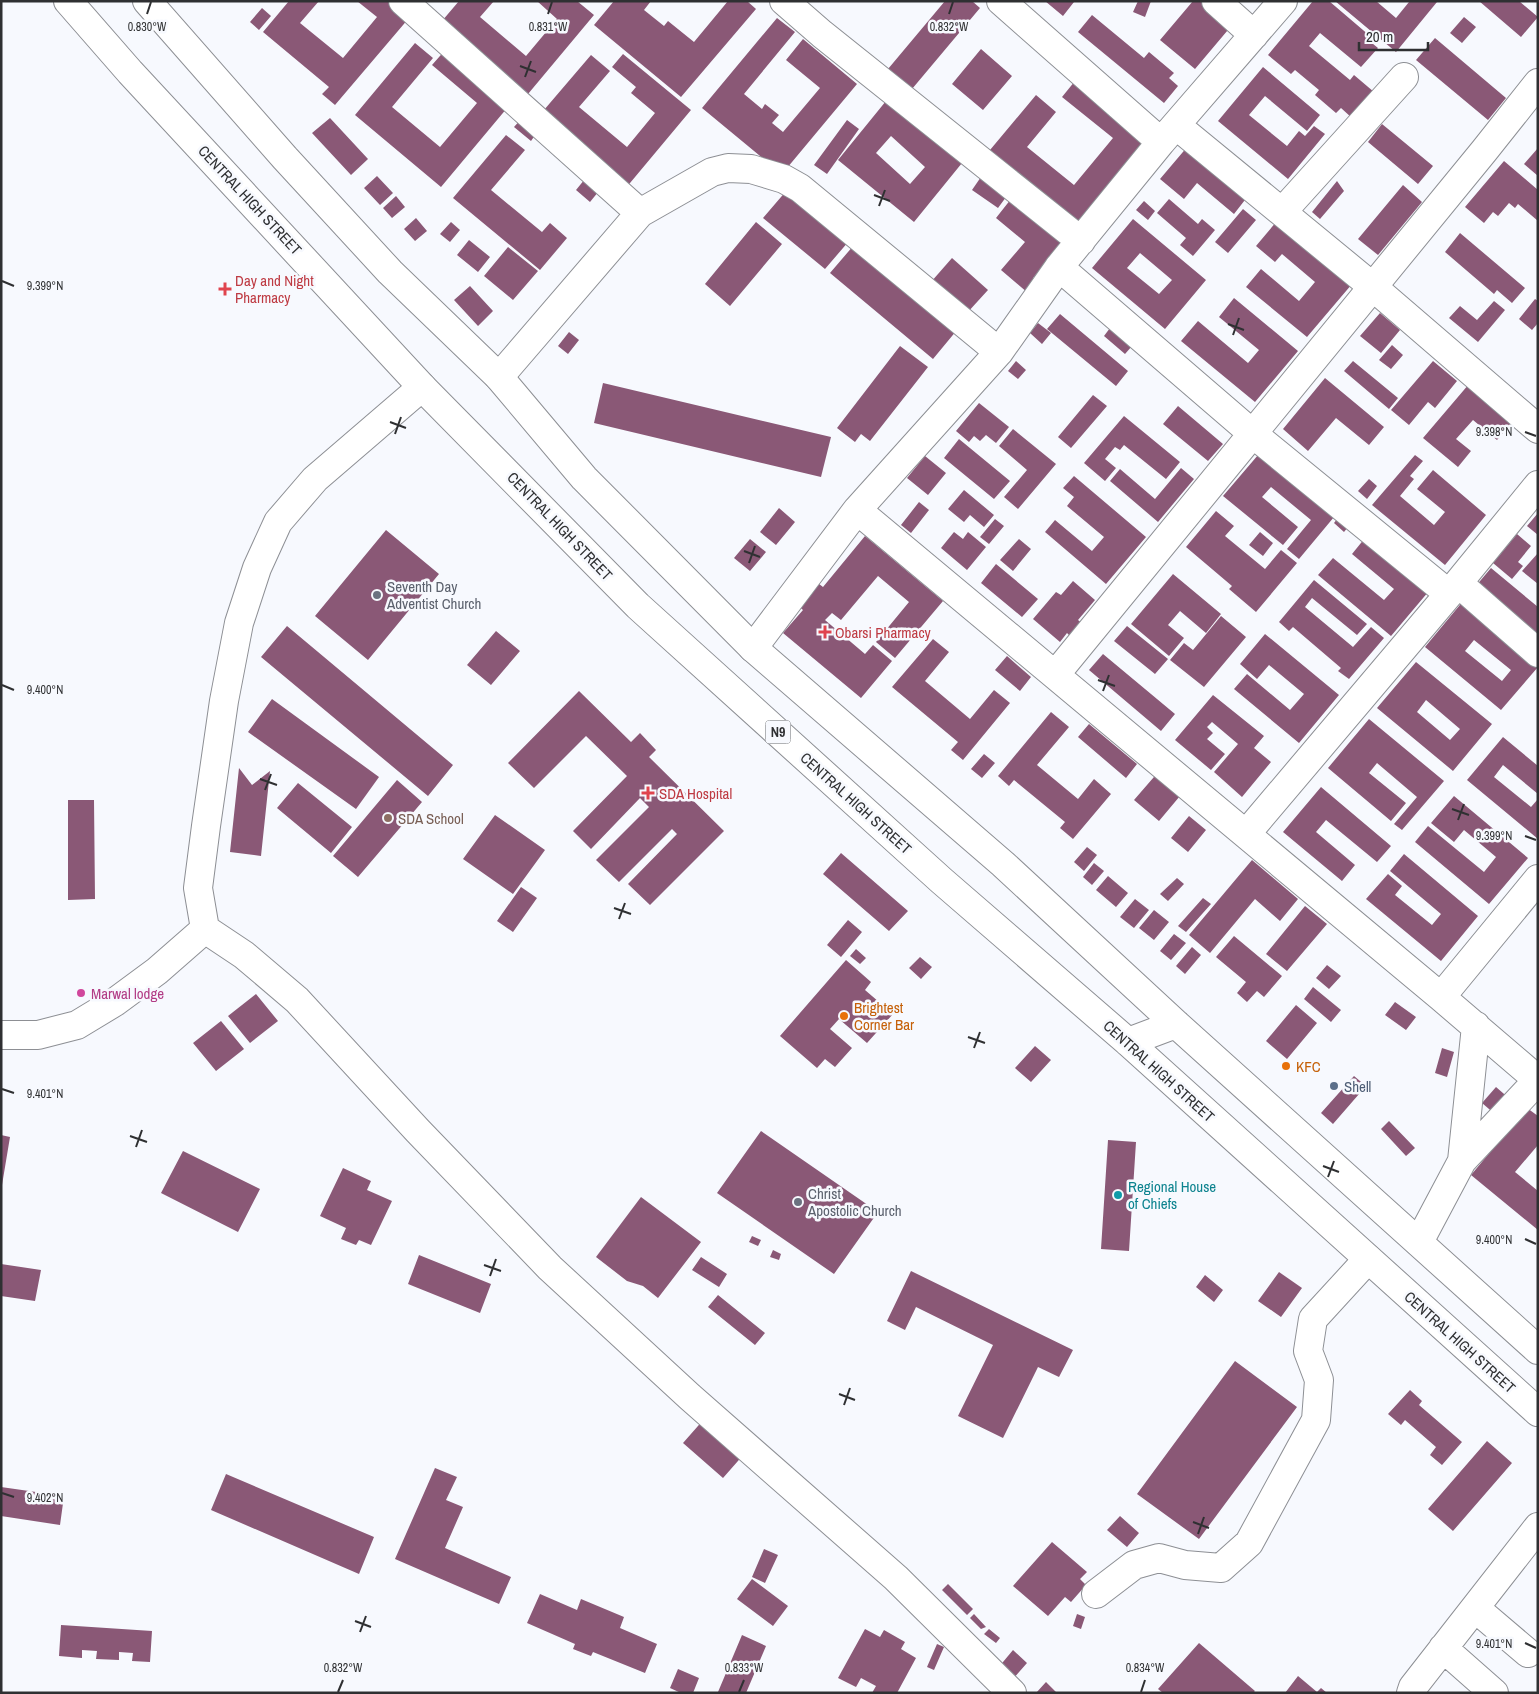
<svg xmlns="http://www.w3.org/2000/svg" width="1539" height="1694" viewBox="0 0 1539 1694" font-family="'Archivo Narrow',sans-serif">
<style>
.building{fill:#8a5876;fill-rule:evenodd}
.lines{fill:none;stroke-linecap:round;stroke-linejoin:round}
.minor-casing{stroke:#8d8f94;stroke-width:30}
.highway-casing{stroke:#8d8f94;stroke-width:30}
.minor{stroke:#fff;stroke-width:28}
.highway{stroke:#fff;stroke-width:28}
.ticks{fill:none;stroke:#2f3032;stroke-width:2}
.health-dot{fill:#e0444e;stroke:#f7f9fe;stroke-width:2}
.worship-dot{fill:#6b7280;stroke:#f7f9fe;stroke-width:2}
.education-dot{fill:#8d6e63;stroke:#f7f9fe;stroke-width:2}
.hotel-dot{fill:#d1479c;stroke:#f7f9fe;stroke-width:2}
.food-dot{fill:#e8710a;stroke:#f7f9fe;stroke-width:2}
.service-dot{fill:#5c6f8a;stroke:#f7f9fe;stroke-width:2}
.culture-dot{fill:#0f9aa8;stroke:#f7f9fe;stroke-width:2}
.labels{text-anchor:middle;dominant-baseline:central;stroke-width:5;stroke-linejoin:round;paint-order:stroke}
.shield{fill:#f7f9fe;stroke:#6b6c6f;stroke-width:1}
.shield-label{font-size:14px;font-weight:bold;fill:#2f3032}
.street-label{font-size:15px;fill:#2f3032;stroke:#f7f9fe}
.health-label{font-size:15px;fill:#be3a42;stroke:#f7f9fe;text-anchor:start}
.worship-label{font-size:15px;fill:#5b616d;stroke:#f7f9fe;text-anchor:start}
.education-label{font-size:15px;fill:#785e54;stroke:#f7f9fe;text-anchor:start}
.hotel-label{font-size:15px;fill:#b23c85;stroke:#f7f9fe;text-anchor:start}
.food-label{font-size:15px;fill:#c56008;stroke:#f7f9fe;text-anchor:start}
.service-label{font-size:15px;fill:#4e5e75;stroke:#f7f9fe;text-anchor:start}
.culture-label{font-size:15px;fill:#0d838f;stroke:#f7f9fe;text-anchor:start}
.ticks-label{font-size:12px;text-anchor:middle;fill:#2f3032;stroke:#f7f9fe;stroke-width:5;stroke-linejoin:round;paint-order:stroke}
</style>
<rect width="100%" height="100%" fill="#f7f9fe"/>
<path class="building" d="M289,1H319L300,23L343,58L377,17L357,1H389L409,18L335,105L322,94L329,87L263,32Z
M459,1H494L480,17L526,56L557,19L537,1H577L594,15L528,94L442,21Z
M614,1H651L644,10L664,26L668,21L694,42L728,1H747L756,9L681,97L594,25Z
M945,1H972L980,8L912,89L888,69Z
M1045,1H1073L1074,2L1063,16Z
M1138,1H1151L1145,17L1133,12Z
M1193,1H1205L1233,24L1195,69L1160,40Z
M1313,1H1329L1370,36L1367,39L1378,48L1361,67L1320,33L1309,46L1350,80L1354,75L1374,92L1352,118L1341,108L1336,113L1315,95L1319,90L1295,70L1291,74L1268,55Z
M1335,1H1376L1396,18L1409,2L1407,1L1437,2L1396,52Z
M1479,1H1519L1538,17L1521,37Z
M262,8L271,16L259,30L250,22Z
M1092,15L1144,58L1149,52L1174,73L1169,78L1178,86L1164,103L1078,32Z
M1464,17L1476,27L1462,43L1450,33Z
M777,18L795,32L744,94L762,109L765,104L779,115L772,123L783,132L820,88L786,60L803,39L857,84L782,174L702,108Z
M1435,38L1506,98L1488,120L1416,60Z
M415,43L433,58L392,107L440,147L477,103L432,65L447,48L512,102L441,187L355,115Z
M981,49L1012,76L983,110L952,84Z
M623,54L691,110L625,189L538,117L591,55L610,71L579,107L627,147L655,113L631,93L636,87L612,67Z
M1263,67L1320,115L1307,131L1265,96L1249,115L1287,146L1299,131L1305,136L1314,126L1325,134L1288,179L1218,121Z
M1075,81L1148,141L1079,224L990,150L1036,95L1056,112L1027,147L1074,185L1113,138L1062,97Z
M886,101L962,163L914,222L838,160ZM891,136L925,167L910,184L876,153Z
M330,118L368,159L351,175L312,133Z
M522,118L538,131L531,141L514,127Z
M847,120L859,129L827,174L814,165Z
M1382,124L1433,166L1418,184L1368,142Z
M506,135L525,150L491,190L542,232L550,223L567,238L540,270L453,198Z
M1188,146L1248,196L1234,214L1197,183L1184,199L1160,179Z
M1538,148V176L1524,164Z
M1504,161L1538,190V221L1518,204L1515,208L1509,203L1498,216L1493,212L1484,223L1465,207Z
M589,174L603,186L590,202L576,190Z
M983,174L1009,193L998,208L972,190Z
M377,176L393,193L380,205L364,188Z
M1337,181L1344,191L1320,219L1312,212Z
M1403,185L1422,202L1378,255L1358,239Z
M787,190L849,241L825,269L763,218Z
M396,196L405,207L392,218L383,208Z
M1011,199L1063,242L1033,278L1037,282L1028,293L1001,270L1025,242L996,218Z
M1169,199L1198,224L1202,219L1215,230L1193,256L1180,245L1186,238L1157,213Z
M1144,201L1155,211L1148,220L1136,210Z
M1243,209L1256,220L1228,253L1215,242Z
M416,218L427,231L415,241L404,229Z
M1133,219L1206,280L1165,329L1092,268ZM1140,253L1172,280L1159,294L1127,268Z
M1277,221L1352,284L1307,337L1246,287L1261,269L1299,301L1315,282L1282,254L1275,262L1256,246Z
M451,222L460,230L450,242L440,234Z
M756,222L782,244L730,306L705,284Z
M1460,233L1525,288L1512,303L1497,290L1494,294L1445,252Z
M469,240L490,257L478,272L457,255Z
M854,245L957,330L933,359L830,273Z
M508,247L538,271L513,300L484,276Z
M952,258L988,290L967,313L931,282Z
M470,286L493,311L478,326L454,300Z
M1234,298L1298,351L1255,402L1181,341L1198,321L1248,363L1259,350L1219,317Z
M1535,299L1538,301V323L1532,330L1519,319Z
M1494,301L1505,310L1478,342L1449,318L1460,306L1477,320Z
M1380,313L1400,330L1381,353L1360,336Z
M1060,314L1128,371L1116,386L1047,329Z
M1038,323L1051,333L1042,344L1030,333Z
M1110,328L1132,346L1125,354L1104,336Z
M569,332L579,340L568,354L558,346Z
M1392,345L1403,355L1391,369L1379,360Z
M900,346L928,367L870,441L861,434L855,442L837,428Z
M1016,361L1026,370L1018,379L1008,371Z
M1353,361L1398,398L1389,409L1344,371Z
M1433,361L1457,381L1435,408L1428,402L1409,425L1391,410Z
M1325,378L1384,427L1369,445L1336,418L1308,451L1283,429Z
M603,383L831,437L821,477L594,423Z
M1469,384L1513,421L1497,440L1473,420L1456,439L1471,451L1458,467L1423,438Z
M1093,395L1107,406L1071,448L1058,437Z
M979,403L1009,427L996,443L986,435L980,441L974,436L969,442L956,431Z
M1178,406L1223,444L1208,461L1163,424Z
M1124,416L1180,462L1166,479L1124,445L1120,450L1115,447L1105,459L1116,468L1105,481L1084,463Z
M1013,429L1056,464L1018,509L1004,497L1027,470L999,446Z
M959,439L1010,481L994,499L944,458Z
M1264,448L1339,511L1299,559L1287,549L1311,520L1271,487L1262,497L1298,527L1283,545L1223,496Z
M1415,455L1423,461L1410,476L1414,479L1400,496L1434,525L1445,512L1417,489L1433,470L1486,515L1445,565L1372,505Z
M925,456L946,473L928,495L907,478Z
M1181,468L1194,479L1158,522L1110,481L1120,469L1155,499Z
M1074,476L1146,537L1106,584L1045,532L1055,520L1092,551L1104,537L1067,506L1074,497L1063,488Z
M1369,479L1377,486L1367,499L1358,491Z
M964,490L994,515L984,527L970,515L964,522L948,509Z
M919,502L929,510L911,533L901,525Z
M779,508L795,522L776,545L760,532Z
M1216,511L1234,526L1225,536L1265,569L1281,550L1297,563L1256,612L1229,589L1232,586L1186,547Z
M1538,513V535L1527,526Z
M1341,514L1352,522L1344,532L1334,523Z
M995,519L1004,526L989,544L980,537Z
M386,530L439,574L368,660L315,616Z
M954,532L963,539L968,532L986,547L967,570L941,548Z
M1260,532L1273,543L1263,556L1249,545Z
M1517,534L1531,546L1518,562L1523,566L1512,579L1493,563Z
M865,536L943,601L895,658L876,642L909,602L878,576L841,620L832,613L825,620L865,654L873,645L892,661L861,698L783,633L803,610L795,603L814,580L823,587Z
M1365,538L1429,591L1391,636L1318,575L1333,558L1384,600L1394,589L1352,554Z
M750,539L766,552L750,571L734,558Z
M1019,539L1031,549L1013,571L1000,560Z
M1538,553V584L1522,571Z
M996,564L1038,599L1022,617L981,583Z
M1491,568L1538,607V639L1475,587Z
M1173,574L1221,614L1206,633L1180,611L1168,625L1184,638L1169,656L1131,624Z
M1314,580L1367,624L1357,635L1312,598L1305,607L1353,647L1371,627L1384,638L1349,679L1338,671L1341,668L1293,627L1289,631L1279,622Z
M1073,581L1095,600L1078,620L1083,624L1072,638L1067,633L1060,642L1033,619L1056,592L1061,595Z
M1464,600L1538,662V667L1501,710L1425,647ZM1474,640L1511,670L1502,681L1465,651Z
M1221,616L1246,637L1204,687L1170,660L1184,643L1193,650Z
M287,626L453,765L428,796L261,657Z
M1127,626L1168,659L1155,674L1114,641Z
M496,631L520,651L491,685L467,665Z
M1265,634L1339,695L1299,743L1234,689L1247,674L1290,710L1304,694L1269,665L1257,679L1240,664Z
M933,639L949,652L925,681L970,719L994,690L1010,703L963,760L951,750L958,742L892,687Z
M1103,654L1175,714L1161,731L1089,670Z
M1007,656L1031,677L1020,691L995,670Z
M1416,662L1492,724L1453,771L1377,708ZM1426,700L1460,729L1450,740L1417,712Z
M579,691L631,742L640,733L656,750L649,757L724,831L650,905L628,884L677,834L672,829L619,882L596,860L649,807L640,798L591,849L573,831L627,776L586,736L534,788L508,763Z
M1213,695L1264,736L1254,748L1271,762L1242,797L1214,772L1238,744L1212,722L1207,727L1213,733L1207,739L1225,754L1211,770L1175,740Z
M272,699L379,777L356,809L248,732Z
M1051,712L1069,727L1037,765L1078,799L1094,779L1111,794L1073,839L1060,828L1065,822L1014,780L1009,786L998,776Z
M1369,719L1444,781L1402,830L1394,824L1417,797L1377,763L1369,773L1406,803L1391,821L1328,768Z
M1089,724L1137,764L1126,778L1078,737Z
M1503,737L1538,766V794L1503,765L1494,777L1531,807L1538,799V839L1467,780Z
M984,754L995,763L982,778L971,769Z
M239,768L252,785L270,771L261,856L230,852Z
M1160,770L1185,790L1159,821L1134,800Z
M397,780L422,802L358,877L333,856Z
M298,783L352,827L331,853L277,808Z
M1321,787L1391,846L1377,862L1326,820L1316,832L1355,865L1342,881L1283,832Z
M1454,796L1528,858L1489,904L1415,842L1428,826L1484,872L1496,857L1464,830L1454,842L1431,823Z
M68,800H94L95,899L68,900Z
M495,815L545,850L513,894L463,859Z
M1189,816L1206,830L1188,852L1171,838Z
M1087,847L1097,855L1084,871L1074,862Z
M841,853L908,911L889,931L823,874Z
M1404,854L1478,916L1441,961L1366,899L1388,874L1402,886L1395,895L1432,925L1441,914L1390,871Z
M1252,860L1298,899L1280,921L1255,899L1210,953L1189,935Z
M1094,863L1104,871L1092,885L1083,877Z
M1108,876L1128,893L1116,907L1096,890Z
M1177,878L1184,884L1168,901L1160,894Z
M521,887L537,898L513,932L497,921Z
M1203,898L1211,904L1186,932L1178,926Z
M1135,899L1149,910L1134,928L1120,917Z
M1305,906L1327,924L1287,971L1266,954Z
M1154,910L1169,922L1154,940L1139,928Z
M848,920L862,932L841,957L827,945Z
M1174,934L1186,943L1171,960L1160,951Z
M1234,936L1282,976L1264,997L1257,991L1247,1002L1237,993L1246,982L1216,957Z
M1192,947L1201,955L1185,974L1176,966Z
M856,949L866,958L860,964L850,956Z
M920,957L932,967L921,979L909,968Z
M846,960L871,982L865,990L893,1014L867,1043L839,1019L830,1029L852,1048L835,1067L825,1059L817,1068L780,1036Z
M1327,965L1341,976L1329,989L1316,978Z
M1313,987L1341,1010L1331,1022L1304,999Z
M256,994L278,1021L250,1043L228,1016Z
M1395,1002L1416,1017L1406,1030L1385,1015Z
M1296,1005L1317,1023L1287,1059L1266,1041Z
M221,1021L244,1049L216,1071L193,1043Z
M1035,1046L1051,1060L1031,1082L1015,1068Z
M1442,1048L1454,1052L1447,1077L1435,1073Z
M1354,1076L1366,1086L1333,1124L1321,1113Z
M1496,1087L1511,1100L1496,1115L1482,1103Z
M1527,1108L1538,1116V1145L1515,1172L1538,1191V1230L1471,1175Z
M1389,1121L1415,1148L1406,1156L1381,1129Z
M761,1131L878,1212L834,1274L717,1193Z
M1,1135L10,1137L2,1185H1Z
M1108,1140L1136,1142L1129,1251L1101,1249Z
M183,1151L260,1189L238,1232L161,1193Z
M343,1168L371,1181L367,1190L392,1201L371,1245L359,1240L356,1245L341,1239L346,1228L320,1216Z
M641,1197L701,1242L658,1298L643,1286L627,1281L596,1257Z
M752,1236L761,1240L758,1246L749,1242Z
M773,1250L781,1254L779,1260L770,1257Z
M419,1255L491,1284L480,1313L408,1284Z
M701,1257L727,1274L719,1287L692,1270Z
M1,1264L41,1270L35,1301L1,1296Z
M911,1271L1073,1350L1059,1377L1038,1367L1003,1438L958,1416L993,1345L916,1307L905,1330L887,1321Z
M1279,1272L1302,1288L1281,1317L1258,1301Z
M1205,1275L1223,1290L1214,1302L1196,1287Z
M718,1295L765,1333L755,1345L708,1307Z
M1235,1361L1297,1407L1199,1539L1137,1494Z
M1410,1390L1422,1401L1419,1405L1462,1442L1442,1465L1430,1455L1436,1447L1405,1420L1401,1425L1388,1414Z
M705,1418L745,1453L723,1478L683,1443Z
M1487,1441L1512,1463L1453,1531L1428,1509Z
M435,1468L457,1477L446,1500L463,1507L445,1548L511,1577L499,1604L395,1559Z
M226,1474L374,1537L359,1574L211,1510Z
M1,1487L64,1496L60,1525L1,1516Z
M1120,1516L1139,1533L1127,1547L1107,1530Z
M1052,1542L1087,1572L1080,1579L1086,1585L1071,1602L1065,1597L1048,1616L1013,1586Z
M764,1549L778,1555L765,1583L752,1577Z
M752,1579L788,1606L773,1626L737,1599Z
M948,1584L973,1609L967,1615L942,1590Z
M540,1594L577,1610L581,1599L624,1617L620,1628L657,1644L645,1673L593,1652L591,1656L573,1649L575,1644L527,1623Z
M974,1614L986,1627L981,1629L970,1618Z
M1077,1614L1085,1617L1081,1629L1073,1626Z
M61,1625L152,1631L150,1662L132,1661L133,1653L119,1652V1660L96,1659L97,1651L82,1650V1658L59,1656Z
M865,1629L880,1637L884,1630L905,1642L901,1649L916,1658L897,1693H872L876,1686L861,1678L856,1687L838,1678Z
M989,1629L1000,1638L996,1643L984,1634Z
M742,1635L766,1646L746,1693H720L718,1692Z
M1199,1643L1255,1691L1253,1693H1163L1158,1689Z
M937,1644L944,1647L934,1670L927,1667Z
M1013,1650L1027,1663L1012,1680L998,1668Z
M678,1669L699,1678L693,1693H681L670,1688Z
M1298,1676L1317,1692L1321,1688L1327,1693H1285Z
M1046,1682L1057,1693H1036Z"/>
<g class="lines">
<defs>
<path id="minor" d="M403,1L640,213
M784,1L822,34L1081,241
M1001,1L1161,142
M1216,1L1254,35
M1177,126L1373,287L1538,429
M1282,212L1404,77
M1059,267L1253,434L1449,594
M499,377L640,213L712,172L728,168L751,169L784,179L800,188L999,352
M857,510L1441,997L1538,1080
M1458,583L1538,653
M753,648L857,510L999,352L1059,267L1161,142L1283,1
M1055,675L1484,151L1538,83
M1246,834L1449,594L1538,485
M205,929L198,888L206,826L224,701L239,623L257,568L278,522L315,479L422,387
M1441,997L1538,879
M1,1035H38L77,1025L115,1002L157,971L205,929L244,955L297,1000L418,1131L550,1268L690,1397L896,1578L1012,1693
M1462,1161L1476,1026
M1419,1242L1462,1161L1538,1080
M1096,1594L1134,1565L1159,1558L1185,1565L1221,1568L1249,1543L1316,1420L1319,1380L1308,1351L1313,1319L1368,1259
M1475,1608L1528,1653
M1443,1648L1494,1693
M1411,1693L1413,1687L1538,1527"/>
<path id="highway" d="M68,1L130,72L422,387L638,606L942,881L1128,1042L1538,1412
M147,1L285,158L390,272L499,377L584,478L753,648L1003,864L1176,1024L1538,1350
M1128,1042L1176,1024"/>
</defs>
<use href="#minor" class="minor-casing"/>
<use href="#highway" class="highway-casing"/>
<use href="#minor" class="minor"/>
<use href="#highway" class="highway"/>
</g>
<path class="ticks" d="M147,14L151,2M548,14L552,2M949,14L953,2M520,66L536,72M525,77L531,61M874,195L890,201M879,206L885,190M2,281L14,286M1228,324L1244,330M1233,335L1239,318M390,422L406,428M1525,432L1536,436M395,434L401,417M744,551L760,557M749,563L755,546M1098,680L1115,686M2,685L14,690M1103,691L1109,675M260,779L277,785M265,790L271,774M1452,809L1469,815M1458,820L1464,804M1525,836L1536,840M614,908L631,914M619,919L625,903M968,1037L985,1043M974,1048L980,1032M2,1089L14,1093M130,1136L147,1142M136,1147L142,1130M1323,1166L1339,1172M1328,1177L1334,1161M1525,1239L1536,1244M484,1265L501,1271M490,1276L496,1259M839,1394L855,1400M844,1405L850,1388M2,1493L14,1497M1193,1522L1209,1528M1198,1534L1204,1517M355,1621L371,1627M360,1632L366,1616M1525,1643L1536,1648M338,1692L343,1680M739,1692L744,1680M1141,1692L1145,1680"/>
<g class="health-dot">
<path d="M222.5 281.5h5v5h5v5h-5v5h-5v-5h-5v-5h5z"/>
<path d="M822.5 624.5h5v5h5v5h-5v5h-5v-5h-5v-5h5z"/>
<path d="M645.5 785.5h5v5h5v5h-5v5h-5v-5h-5v-5h5z"/>
</g>
<g class="worship-dot">
<circle cx="377" cy="595" r="5"/>
<circle cx="798" cy="1202" r="5"/>
</g>
<circle class="education-dot" cx="388" cy="818" r="5"/>
<circle class="hotel-dot" cx="81" cy="993" r="5"/>
<g class="food-dot">
<circle cx="844" cy="1016" r="5"/>
<circle cx="1286" cy="1066" r="5"/>
</g>
<circle class="service-dot" cx="1334" cy="1086" r="5"/>
<circle class="culture-dot" cx="1118" cy="1195" r="5"/>
<g class="labels">
<rect class="shield" x="765.5" y="720.5" width="25" height="23" rx="4"/>
<g class="shield-label">
<text x="778" y="732">N9</text>
</g>
<g class="street-label">
<text transform="translate(250 200) rotate(47)">CENTRAL HIGH STREET</text>
<text transform="translate(560 526) rotate(46)">CENTRAL HIGH STREET</text>
<text transform="translate(856 803) rotate(42)">CENTRAL HIGH STREET</text>
<text transform="translate(1159 1071) rotate(42)">CENTRAL HIGH STREET</text>
<text transform="translate(1460 1342) rotate(42)">CENTRAL HIGH STREET</text>
</g>
<g class="health-label">
<text x="235" y="280">Day and Night<tspan x="235" dy="17">Pharmacy</tspan></text>
<text x="835" y="632">Obarsi Pharmacy</text>
<text x="659" y="793">SDA Hospital</text>
</g>
<g class="worship-label">
<text x="387" y="586">Seventh Day<tspan x="387" dy="17">Adventist Church</tspan></text>
<text x="808" y="1193">Christ<tspan x="808" dy="17">Apostolic Church</tspan></text>
</g>
<g class="education-label">
<text x="398" y="818">SDA School</text>
</g>
<g class="hotel-label">
<text x="91" y="993">Marwal lodge</text>
</g>
<g class="food-label">
<text x="854" y="1007">Brightest<tspan x="854" dy="17">Corner Bar</tspan></text>
<text x="1296" y="1066">KFC</text>
</g>
<g class="service-label">
<text x="1344" y="1086">Shell</text>
</g>
<g class="culture-label">
<text x="1128" y="1186">Regional House<tspan x="1128" dy="17">of Chiefs</tspan></text>
</g>
</g>
<g class="ticks-label">
<text x="147" y="31">0.830°W</text>
<text x="548" y="31">0.831°W</text>
<text x="949" y="31">0.832°W</text>
<text x="45" y="290">9.399°N</text>
<text x="1494" y="436">9.398°N</text>
<text x="45" y="694">9.400°N</text>
<text x="1494" y="840">9.399°N</text>
<text x="45" y="1098">9.401°N</text>
<text x="1494" y="1244">9.400°N</text>
<text x="45" y="1502">9.402°N</text>
<text x="1494" y="1648">9.401°N</text>
<text x="343" y="1672">0.832°W</text>
<text x="744" y="1672">0.833°W</text>
<text x="1145" y="1672">0.834°W</text>
</g>
<rect width="1539" height="1694" fill="none" stroke="#2f3032" stroke-width="5"/>
<path d="M1359 42v8h69v-8" fill="none" stroke="#2f3032" stroke-width="2.5"/>
<text x="1366" y="42" font-size="15" fill="#2f3032" stroke="#f7f9fe" stroke-width="4" paint-order="stroke">20 m</text>
</svg>
